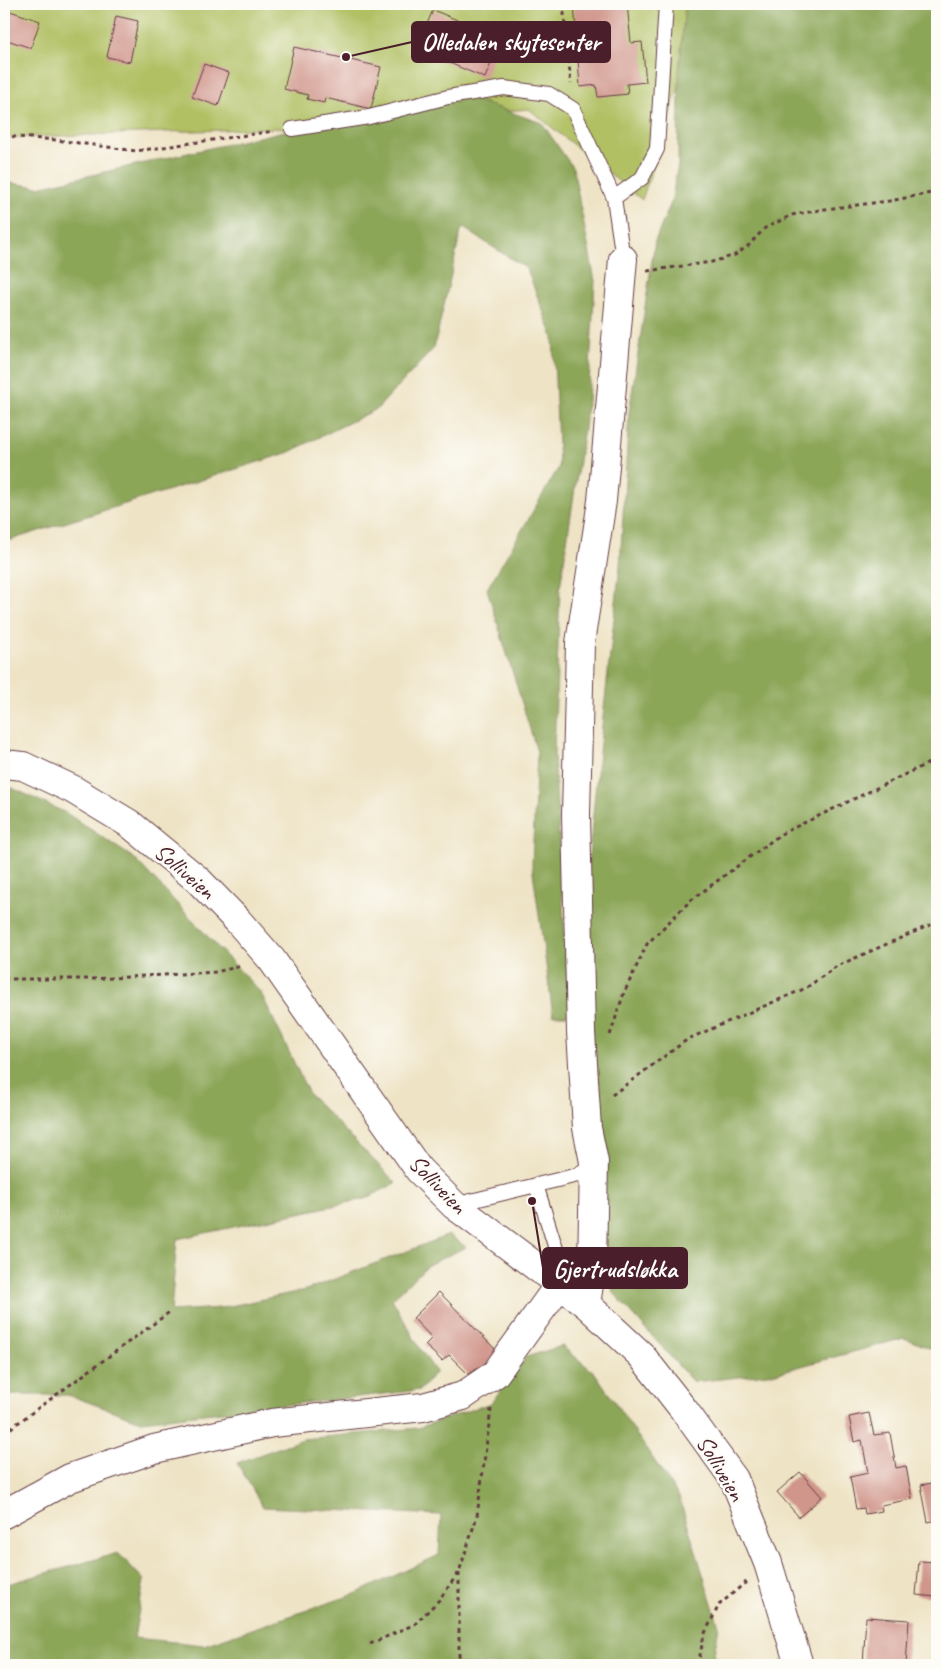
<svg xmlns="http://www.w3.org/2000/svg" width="941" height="1669" viewBox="0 0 941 1669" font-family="Caveat,sans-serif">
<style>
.green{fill:#b1c063;stroke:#7e7047}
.forest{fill:#8ca659;stroke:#6b6242}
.building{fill:#d0958b}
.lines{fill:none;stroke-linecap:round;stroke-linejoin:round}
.service-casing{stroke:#633c42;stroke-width:16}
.minor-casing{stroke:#633c42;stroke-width:30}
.tertiary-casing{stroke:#633c42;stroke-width:30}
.path{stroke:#633c42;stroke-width:3;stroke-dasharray:4 4;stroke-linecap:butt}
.service{stroke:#fff;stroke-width:14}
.minor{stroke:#fff;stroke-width:28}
.tertiary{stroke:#fff;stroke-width:28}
.labels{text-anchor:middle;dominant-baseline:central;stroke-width:5;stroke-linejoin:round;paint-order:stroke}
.street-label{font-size:24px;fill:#4a1f2b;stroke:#fdfcf7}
.leader{fill:none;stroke:#4a1f2b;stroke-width:2}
.callout-dot{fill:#4a1f2b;stroke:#fdfcf7;stroke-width:2}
.callout{fill:#4a1f2b;stroke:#4a1f2b;stroke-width:2}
.callout-label{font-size:25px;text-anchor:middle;font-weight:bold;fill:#fff}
</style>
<rect width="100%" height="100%" fill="#fdfcf7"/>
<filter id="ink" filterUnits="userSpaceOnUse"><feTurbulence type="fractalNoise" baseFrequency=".02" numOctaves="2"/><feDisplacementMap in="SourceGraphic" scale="10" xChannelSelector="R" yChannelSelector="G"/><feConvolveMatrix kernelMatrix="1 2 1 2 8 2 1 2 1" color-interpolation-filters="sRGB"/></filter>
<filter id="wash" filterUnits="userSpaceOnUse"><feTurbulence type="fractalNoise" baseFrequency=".0096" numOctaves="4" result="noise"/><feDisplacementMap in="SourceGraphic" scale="20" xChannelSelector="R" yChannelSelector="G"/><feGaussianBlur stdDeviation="1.12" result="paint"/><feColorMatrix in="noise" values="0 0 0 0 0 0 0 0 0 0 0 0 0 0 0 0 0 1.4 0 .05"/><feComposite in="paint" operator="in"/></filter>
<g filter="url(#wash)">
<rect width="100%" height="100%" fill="#eee3c5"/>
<path class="green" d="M4,4H706L642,200L529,109L357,125L4,138Z"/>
<path class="forest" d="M685,4H937V1351L904,1338L776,1373L693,1382L613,1292L599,1238L573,1021L599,753L620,566L629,413L655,241L671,203L678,165L679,73Z
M467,97L542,123L573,168L595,281L588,401L560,588L554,754L569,1004L567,1015H553L532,865L537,752L487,589L559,467L553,337L527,269L462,227L434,348L377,409L287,453L4,542V182L39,187L307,126Z
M4,786L10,787L66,813L135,859L261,993L309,1094L396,1183L365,1199L177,1239L171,1311L221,1308L306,1290L449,1235L466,1247L428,1265L392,1299L420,1349L436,1372L420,1390L141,1421L68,1395H4Z
M562,1346L595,1373L679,1497L719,1626L712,1665H4V1585L118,1553L144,1580L134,1638L204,1645L355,1594L439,1555L441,1515L263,1507L237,1463L303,1439L418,1428L491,1403L526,1357Z"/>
<g id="blocks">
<path class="building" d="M574,4H627L631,43L642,42L646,82L627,84L628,94L598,97L596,85L580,87Z
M4,9L40,21L31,48L4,39Z
M433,10L501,38L485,78L433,56L431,61L414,54Z
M116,16L138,21L130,62L107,57Z
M294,47L381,67L371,109L325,98L324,103L307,99L308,95L284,89Z
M204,64L229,73L218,106L192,97Z
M439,1292L499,1353L473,1379L449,1355L442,1361L425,1345L432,1338L413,1318Z
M869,1413L874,1435L890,1433L896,1468L906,1466L912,1499L881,1505L882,1511L865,1514L864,1508L856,1509L850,1477L868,1473L862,1440L854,1442L849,1417Z
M800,1472L822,1497L799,1517L777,1492Z
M937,1482V1520L928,1522L921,1485Z
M919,1561L937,1562V1597L916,1595Z
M866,1617L909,1620L906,1665H863Z"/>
</g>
</g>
<g filter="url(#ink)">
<use href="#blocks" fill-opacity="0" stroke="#633c42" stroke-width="1"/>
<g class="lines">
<defs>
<path id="service" d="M292,129L369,117L448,97L504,88L549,94L573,109L614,198L623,259
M614,198L642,178L657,149L666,4
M536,1185L556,1249L559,1284
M454,1205L578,1175L594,1162"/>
<path id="minor" d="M586,1304L592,1265L594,1162L587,1128L581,1032L576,815L580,643L602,501L623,259
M4,1514L70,1478L154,1449L272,1423L423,1407L463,1396L495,1374L559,1285"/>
<path id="tertiary" d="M4,764L23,766L72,789L130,824L198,880L238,921L272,960L419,1170L454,1205L586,1304L641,1355L684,1410L734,1479L768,1563L799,1665"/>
</defs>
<use href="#service" class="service-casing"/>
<use href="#minor" class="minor-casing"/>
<use href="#tertiary" class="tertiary-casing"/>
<path class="path" d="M563,4L571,84
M4,136L57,140L136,151L274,131
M647,271L712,262L735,255L748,246L765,228L792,215L825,209L889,201L937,192
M4,979H93L215,972L242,966
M610,1035L624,993L647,944L690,901L781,834L937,759
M612,1095L688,1039L806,988L837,966L937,922
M4,1433L171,1311
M370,1644L415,1624L439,1600L459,1572
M459,1665V1572L477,1516L491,1409
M698,1665L704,1635L719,1605L746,1582"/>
<use href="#service" class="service"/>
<use href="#minor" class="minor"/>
<use href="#tertiary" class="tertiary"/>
</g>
</g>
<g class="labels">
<g class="street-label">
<text transform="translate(185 871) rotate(41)">Solliveien</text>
<text transform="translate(438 1184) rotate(46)">Solliveien</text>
<text transform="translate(721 1468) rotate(59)">Solliveien</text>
</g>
</g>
<path class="leader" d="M346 57L412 42M532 1201L543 1268"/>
<g class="callout-dot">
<circle cx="346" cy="57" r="5"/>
<circle cx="532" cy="1201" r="5"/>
</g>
<g class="callout">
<rect x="412" y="22" width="198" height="40" rx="5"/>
<rect x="543" y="1248" width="144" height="40" rx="5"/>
</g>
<g class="callout-label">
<text x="511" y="50">Olledalen skytesenter</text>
<text x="615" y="1277">Gjertrudsløkka</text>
</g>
<rect width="941" height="1669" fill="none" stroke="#fdfcf7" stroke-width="20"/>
</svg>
